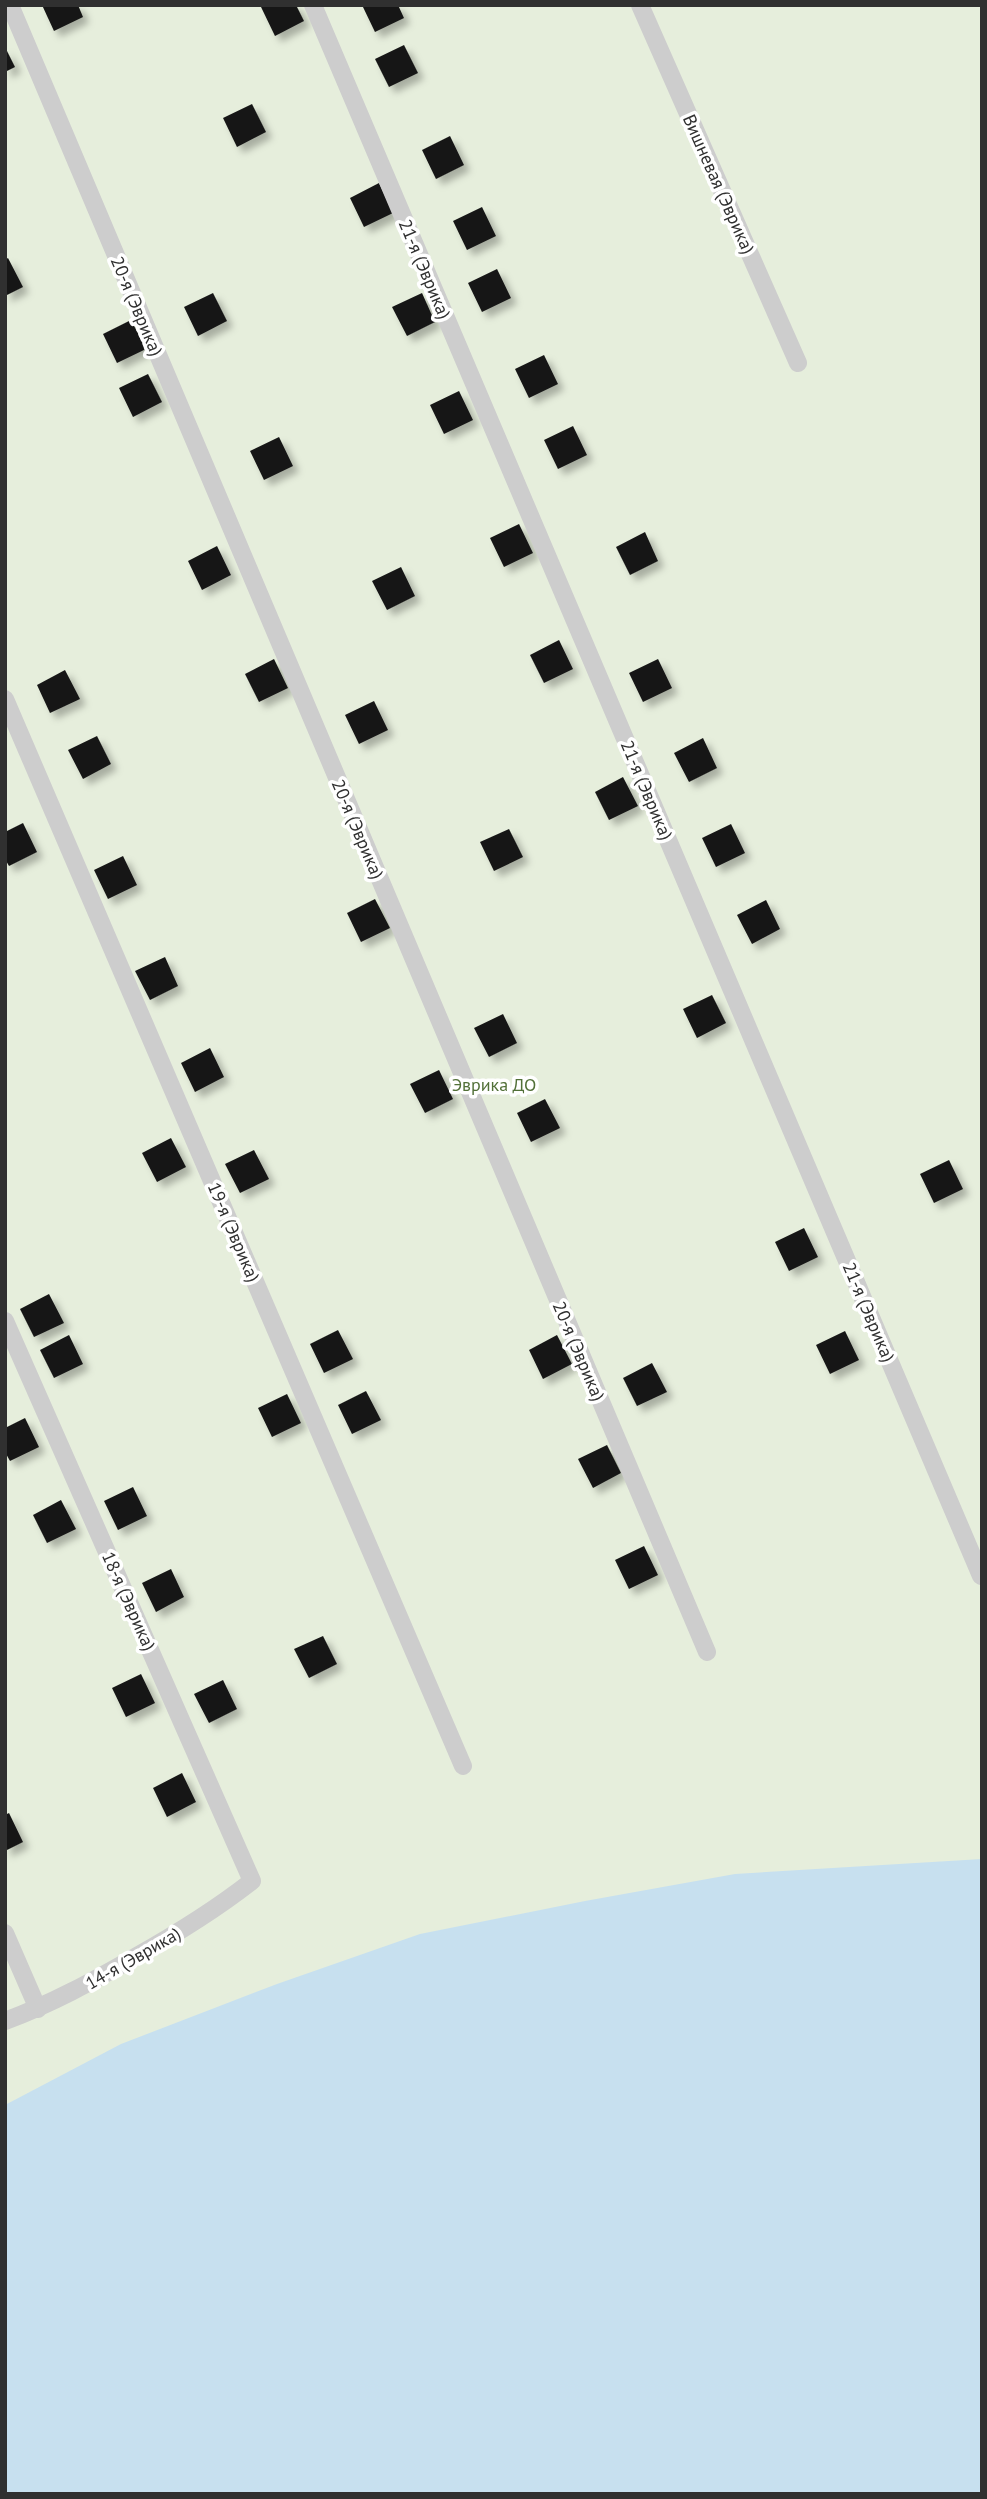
<svg xmlns="http://www.w3.org/2000/svg" width="987" height="2499" viewBox="0 0 987 2499" font-family="'PT Sans',sans-serif">
<style>
.green{fill:#e6eedc}
.water{fill:#c7e0ef}
.building{fill:#171717;filter:url(#shadow)}
.lines{fill:none;stroke-linecap:round;stroke-linejoin:round}
.service{stroke:#cdcdcd;stroke-width:18}
.labels{text-anchor:middle;dominant-baseline:central;stroke-width:7;stroke-linejoin:round;paint-order:stroke}
.street-label{font-size:18px;fill:#303030;stroke:#fff}
.park-label{font-size:18px;fill:#527038;stroke:#fff}
</style>
<defs>
<filter id="shadow"><feDropShadow dx="6" dy="6" stdDeviation="3.5" flood-color="#0004"/></filter>
</defs>
<rect width="100%" height="100%" fill="#fff"/>
<path class="green" d="M5,5H982V2490L5,2494Z"/>
<path class="water" d="M982,1859V2494H5V2105L121,2044L277,1984L420,1934L585,1901L735,1874Z"/>
<path class="building" d="M42,5H78L83,17L54,31Z
M263,5H296L304,21L275,36L261,7Z
M362,5H398L404,18L375,32Z
M404,45L418,73L389,87L375,59Z
M5,47L15,67L5,72Z
M252,104L266,132L237,147L223,118Z
M450,136L464,165L436,179L422,150Z
M379,183L393,213L364,227L350,198Z
M482,207L496,236L467,250L453,221Z
M8,258L23,287L5,296V260Z
M497,269L511,298L482,312L468,283Z
M213,293L227,321L198,336L184,307Z
M422,293L435,322L407,336L392,307Z
M131,320L146,349L117,363L103,334Z
M544,355L558,384L529,398L515,369Z
M148,374L162,402L133,417L119,388Z
M459,391L473,420L444,434L430,405Z
M573,426L587,455L558,469L544,440Z
M279,437L293,466L264,480L250,451Z
M519,524L533,553L504,567L490,538Z
M645,532L658,561L630,575L616,547Z
M217,546L231,575L202,590L188,561Z
M401,567L415,596L387,610L372,581Z
M559,640L573,669L544,683L530,655Z
M274,659L288,688L259,702L245,674Z
M658,659L672,688L643,702L629,673Z
M65,670L80,699L50,713L37,685Z
M374,701L388,730L359,744L345,715Z
M97,736L111,764L83,779L68,750Z
M703,738L717,768L689,782L674,753Z
M623,777L638,806L609,820L595,792Z
M23,823L37,852L9,866L5,859V832Z
M731,824L745,853L716,867L702,838Z
M509,829L523,857L494,871L480,842Z
M123,856L137,885L108,899L94,870Z
M375,899L390,928L361,942L347,913Z
M766,900L780,929L752,944L737,915Z
M165,957L178,986L150,1000L135,971Z
M712,995L726,1023L697,1038L683,1009Z
M503,1014L517,1043L489,1057L474,1028Z
M210,1048L224,1077L195,1092L181,1063Z
M439,1070L453,1099L425,1113L410,1084Z
M545,1099L560,1128L531,1142L517,1113Z
M171,1138L186,1167L157,1182L142,1153Z
M254,1150L269,1179L240,1193L225,1164Z
M949,1160L963,1189L934,1203L920,1174Z
M804,1228L818,1257L789,1271L775,1242Z
M49,1294L64,1323L34,1337L20,1309Z
M338,1330L353,1359L324,1373L310,1344Z
M845,1331L859,1360L830,1374L816,1345Z
M69,1335L83,1364L54,1378L40,1350Z
M557,1335L572,1364L543,1379L529,1350Z
M652,1363L667,1392L637,1406L623,1378Z
M366,1391L381,1420L352,1434L338,1405Z
M287,1394L301,1423L272,1437L258,1408Z
M25,1418L39,1447L10,1461L5,1452V1428Z
M607,1445L621,1473L593,1488L578,1459Z
M133,1487L147,1516L118,1530L104,1501Z
M61,1500L76,1529L47,1543L33,1515Z
M644,1546L658,1575L629,1589L615,1560Z
M171,1569L184,1597L156,1612L142,1583Z
M323,1636L337,1664L309,1678L294,1649Z
M141,1674L155,1703L126,1717L112,1688Z
M223,1680L237,1709L209,1723L194,1694Z
M182,1773L196,1802L167,1817L153,1788Z
M9,1813L23,1842L5,1851V1815Z"/>
<g class="lines">
<path class="service" d="M10,5L707,1652
M313,5L981,1576
M640,5L798,363
M5,699L463,1766
M5,1321L252,1881C215,1910 176,1934 135,1957C93,1981 51,2004 5,2021
M5,1933L38,2009"/>
</g>
<g class="labels">
<g class="street-label">
<text transform="translate(719 184) rotate(66)">Вишневая (Эврика)</text>
<text transform="translate(425 269) rotate(67)">21-я (Эврика)</text>
<text transform="translate(137 306) rotate(67)">20-я (Эврика)</text>
<text transform="translate(647 790) rotate(67)">21-я (Эврика)</text>
<text transform="translate(358 829) rotate(67)">20-я (Эврика)</text>
<text transform="translate(234 1232) rotate(67)">19-я (Эврика)</text>
<text transform="translate(869 1312) rotate(67)">21-я (Эврика)</text>
<text transform="translate(579 1351) rotate(67)">20-я (Эврика)</text>
<text transform="translate(129 1601) rotate(66)">18-я (Эврика)</text>
<text transform="translate(133 1958) rotate(-30)">14-я (Эврика)</text>
</g>
<g class="park-label">
<text x="494" y="1084">Эврика ДО</text>
</g>
</g>
<rect width="987" height="2499" fill="none" stroke="#303030" stroke-width="14"/>
</svg>
